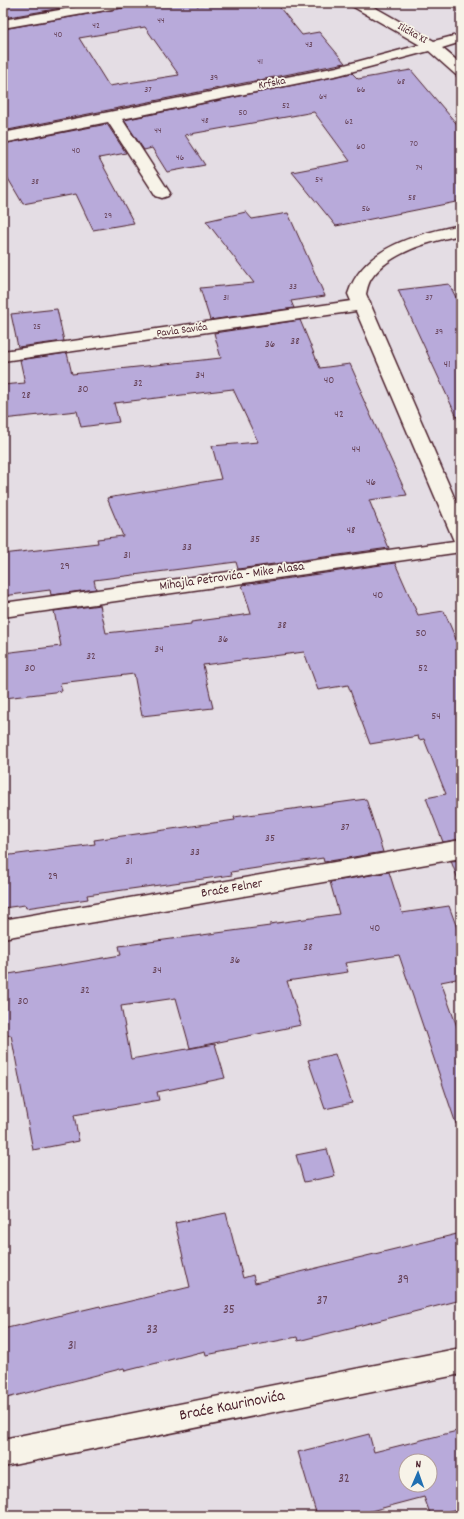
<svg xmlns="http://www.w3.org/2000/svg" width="464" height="1519" viewBox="0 0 464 1519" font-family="Dekko,sans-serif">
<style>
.building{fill:#b8aada;stroke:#4a1f2b;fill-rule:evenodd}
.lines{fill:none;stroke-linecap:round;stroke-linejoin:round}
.minor-casing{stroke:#4a1f2b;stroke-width:3}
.minor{fill:#f7f3e8;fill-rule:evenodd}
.labels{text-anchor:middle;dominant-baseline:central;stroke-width:3.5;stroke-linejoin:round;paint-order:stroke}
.far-number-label{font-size:9px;fill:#664257}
.far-street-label{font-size:11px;fill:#4a1f2b;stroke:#f7f3e8}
.number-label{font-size:11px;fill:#664257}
.street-label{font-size:13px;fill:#4a1f2b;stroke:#f7f3e8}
.near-number-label{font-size:13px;fill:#664257}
.near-street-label{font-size:16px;fill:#4a1f2b;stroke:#f7f3e8}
</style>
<rect width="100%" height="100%" fill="#e4dde4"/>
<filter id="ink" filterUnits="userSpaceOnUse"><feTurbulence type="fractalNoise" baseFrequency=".025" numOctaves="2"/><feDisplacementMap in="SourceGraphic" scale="8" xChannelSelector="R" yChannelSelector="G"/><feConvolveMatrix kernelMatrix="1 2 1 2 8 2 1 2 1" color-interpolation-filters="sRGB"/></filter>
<g filter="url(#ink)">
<path class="building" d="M3,3H90L3,18Z
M131,3H197V6L214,3H276L302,35L319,32L345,63L3,131V29L128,7ZM145,27L179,75L109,86L79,38Z
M411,70L461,129V201L336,226L292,172L350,161L314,112L185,135L205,165L167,172L152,148L144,150L124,120L352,73L358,79Z
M107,124L126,153L99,158L134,223L93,230L76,194L23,204L3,170V144Z
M246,212L252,219L288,213L325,296L291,301L294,308L210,320L200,288L254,283L206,221Z
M449,284L461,307V426L398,290Z
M57,309L64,341L18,347L11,314Z
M300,320L320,368L350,364L362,391L360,392L407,495L369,500L389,548L238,569L236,562L94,580L96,589L51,595L50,590L3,596V554L98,543L97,539L123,536L107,498L221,479L212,446L258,442L233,389L114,403L119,422L81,427L77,411L3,419V385L25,383L20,360L67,353L72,374L221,358L214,333Z
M395,563L418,615L444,611L461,651V839L443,842L426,798L446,794L424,739L419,740L418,736L370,744L348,685L318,690L304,652L203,665L213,708L142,716L134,674L60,683L62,691L5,698L3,684V653L61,646L54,611L100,605L106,633L191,624V622L251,614L242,585Z
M366,799L383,852L324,862L323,858L231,872L232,875L87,895L88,899L26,908L25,905L3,908V856L95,844L94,840L235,820L234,817Z
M461,860V882H459L451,861Z
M389,872L402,913L449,906L461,939V978L441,982L461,1038V1124H456L399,955L345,963L348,972L287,981L301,1025L190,1048L176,998L121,1006L131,1059L215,1044L225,1078L157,1092L159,1100L74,1115L79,1141L33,1150L11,1035L3,1036V975L121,955L119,946L270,926V924L339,914L330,882Z
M335,1054L352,1103L325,1109L308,1060Z
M327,1149L335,1176L304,1182L296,1155Z
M226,1213L243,1278L253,1275L255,1283L461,1233V1300L298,1341L297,1337L206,1355L205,1351L125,1371L124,1368L3,1399V1329L100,1306L101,1308L190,1287L175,1223Z
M461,1430V1508L431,1516L424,1497L352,1516H317L298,1452L369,1434L374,1452ZM406,1461H430V1485H406Z"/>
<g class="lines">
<defs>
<path id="minor" d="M99,3H130L128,6L123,7L3,28V20Z
M350,3H367L434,41L461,34V42L442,48L461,64V76L456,75L429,51L339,75L122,119L170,193L168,196L162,198L156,196L108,122L3,143V133L337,67L420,45L352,6Z
M461,225V235C431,241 389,252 371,279C368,284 367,289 366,294L461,513V552L3,617V603L454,541L356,311L3,361V351L351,301L348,294C363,247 417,234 461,225Z
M461,840V858L3,938V920Z
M461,1348V1374L3,1467V1439Z"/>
</defs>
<use href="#minor" class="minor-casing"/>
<use href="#minor" class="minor"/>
</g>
</g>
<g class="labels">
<g class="far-number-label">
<text x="161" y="21">44</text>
<text x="96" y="26">42</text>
<text x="58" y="35">40</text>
<text x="309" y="45">43</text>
<text x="260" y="62">41</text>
<text x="214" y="78">39</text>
<text x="401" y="82">68</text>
<text x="148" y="90">37</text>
<text x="361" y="90">66</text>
<text x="323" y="97">64</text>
<text x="286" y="106">52</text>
<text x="243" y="113">50</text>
<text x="205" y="121">48</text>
<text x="349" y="122">62</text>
<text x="158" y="131">44</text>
<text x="414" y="144">70</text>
<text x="361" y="147">60</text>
<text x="76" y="151">40</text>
<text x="180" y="158">46</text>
<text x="419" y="168">74</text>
<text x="319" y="180">54</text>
<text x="35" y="182">38</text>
<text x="412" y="198">58</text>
<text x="366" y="209">56</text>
<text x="108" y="216">29</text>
<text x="293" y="287">33</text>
<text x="226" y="298">31</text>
<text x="429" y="298">37</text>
<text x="37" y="327">25</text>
<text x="439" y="332">39</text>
</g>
<g class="far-street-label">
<text transform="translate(412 34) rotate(29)">Ilićka XI</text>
<text transform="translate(272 84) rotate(-11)">Krfska</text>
<text transform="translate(182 331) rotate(-8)">Pavla Savića</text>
</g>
<g class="number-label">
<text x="295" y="342">38</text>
<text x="270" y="345">36</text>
<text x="447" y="365">41</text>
<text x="200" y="376">34</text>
<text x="329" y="381">40</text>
<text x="138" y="384">32</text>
<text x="83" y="390">30</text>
<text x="26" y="396">28</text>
<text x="339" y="415">42</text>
<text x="356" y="450">44</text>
<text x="371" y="483">46</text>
<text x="351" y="531">48</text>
<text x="255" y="540">35</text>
<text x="187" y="548">33</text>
<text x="127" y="556">31</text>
<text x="65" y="567">29</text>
<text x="378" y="596">40</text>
<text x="282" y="626">38</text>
<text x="421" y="634">50</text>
<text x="223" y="640">36</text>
<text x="159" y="650">34</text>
<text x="91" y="657">32</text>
<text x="30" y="669">30</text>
<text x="423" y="669">52</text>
<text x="436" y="717">54</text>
<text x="345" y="828">37</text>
<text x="270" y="839">35</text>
<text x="195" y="853">33</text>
<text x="129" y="862">31</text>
<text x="53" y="877">29</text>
<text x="375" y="929">40</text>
<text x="308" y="948">38</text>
<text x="235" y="961">36</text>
<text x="157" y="971">34</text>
<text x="85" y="991">32</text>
<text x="23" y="1002">30</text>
</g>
<g class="street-label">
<text transform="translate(232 577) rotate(-8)">Mihajla Petrovića - Mike Alasa</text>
<text transform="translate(232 889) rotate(-10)">Braće Felner</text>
</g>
<g class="near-number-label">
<text x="403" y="1280">39</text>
<text x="322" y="1301">37</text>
<text x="229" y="1310">35</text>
<text x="152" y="1330">33</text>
<text x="72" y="1346">31</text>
<text x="344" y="1479">32</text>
</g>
<g class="near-street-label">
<text transform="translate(232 1406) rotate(-11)">Braće Kaurinovića</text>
</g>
</g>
<rect width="464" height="1519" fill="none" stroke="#f7f3e8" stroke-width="16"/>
<rect x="8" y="8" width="448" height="1503" fill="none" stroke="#4a1f2b" stroke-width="1.5" filter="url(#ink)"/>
<g transform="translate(418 1473) rotate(2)"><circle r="19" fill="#f7f3e8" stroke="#b29e9c"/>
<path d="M0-3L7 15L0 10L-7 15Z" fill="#1f6fb2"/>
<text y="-6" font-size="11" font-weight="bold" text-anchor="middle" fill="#4a1f2b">N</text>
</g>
</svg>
